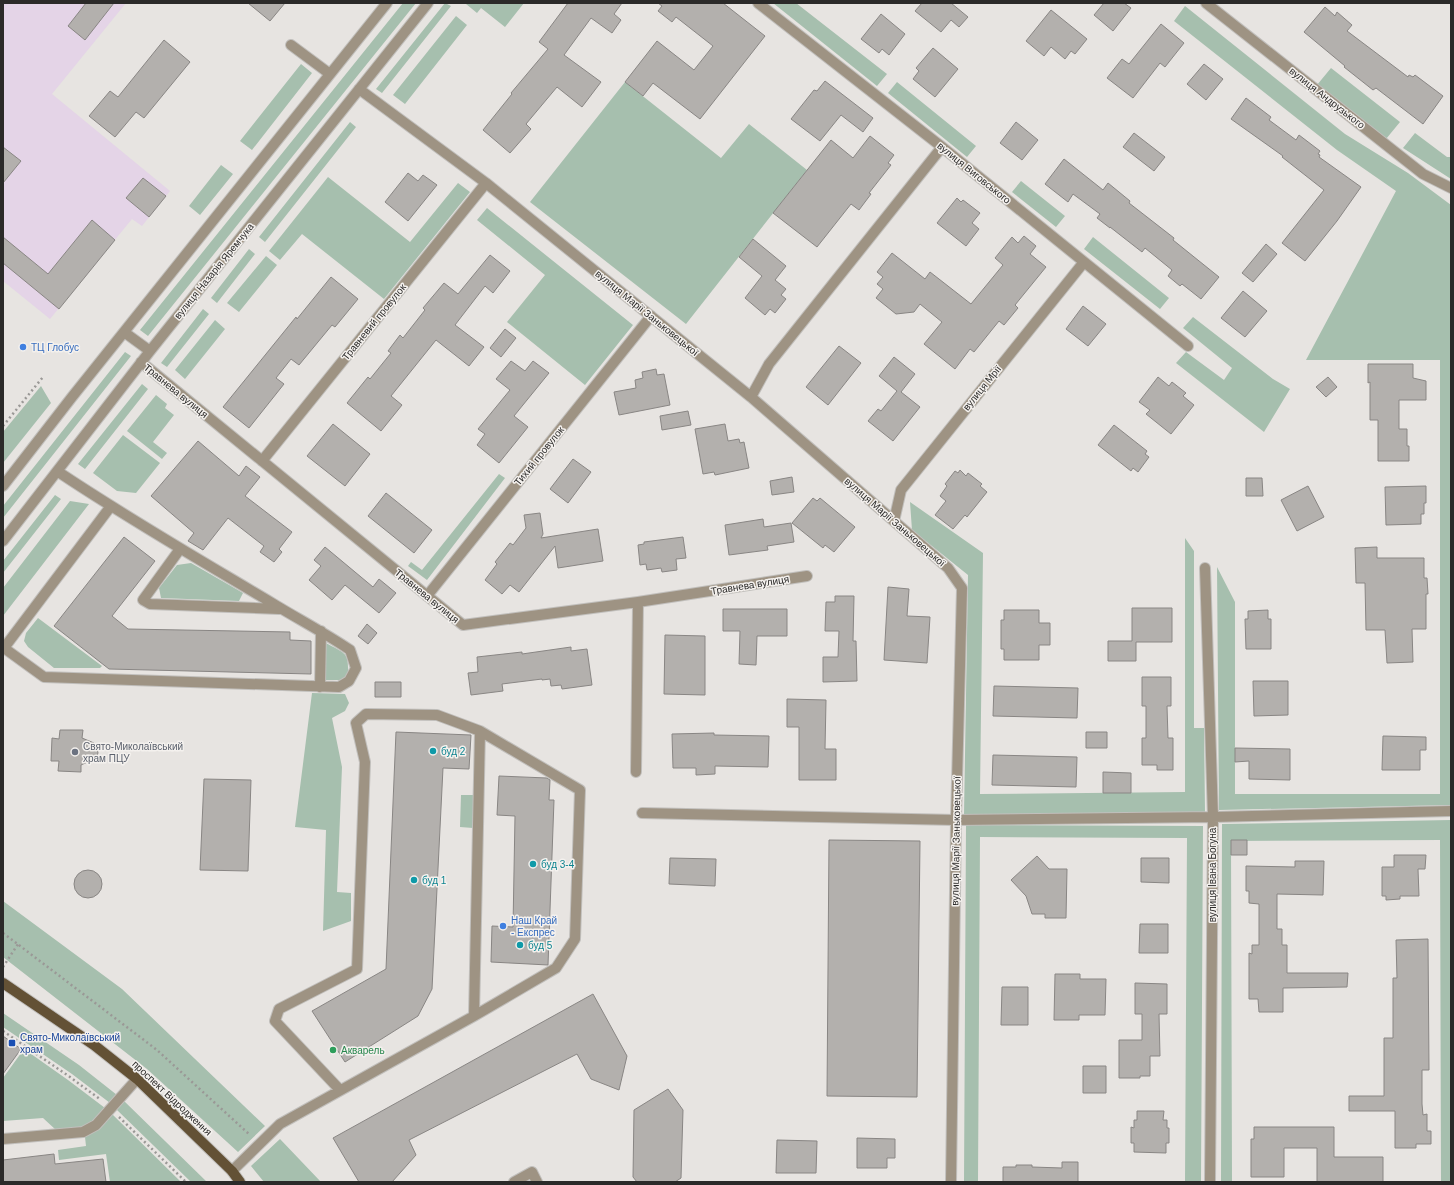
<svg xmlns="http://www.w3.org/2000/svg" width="1454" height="1185" viewBox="0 0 1454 1185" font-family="Helvetica,sans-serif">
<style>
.industrial{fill:#e4d4e7}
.green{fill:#a6bfae}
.building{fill:#b3b0ad;stroke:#898684}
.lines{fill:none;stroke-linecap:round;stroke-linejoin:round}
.minor-casing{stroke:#c1bfbc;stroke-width:12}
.major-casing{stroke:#c1bfbc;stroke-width:12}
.path{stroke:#9a9896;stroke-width:2.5;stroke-dasharray:2 3;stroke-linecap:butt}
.minor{stroke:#9e9383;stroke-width:10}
.major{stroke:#635135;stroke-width:10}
.shop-dot{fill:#3f7fe0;stroke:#f4f1ee;stroke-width:1.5}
.culture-dot{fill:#0f9aa8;stroke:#f4f1ee;stroke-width:1.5}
.worship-dot{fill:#6b7280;stroke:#f4f1ee;stroke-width:1.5}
.transit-dot{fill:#1a4fb4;stroke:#f4f1ee;stroke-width:1.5}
.leisure-dot{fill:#2e9e5b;stroke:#f4f1ee;stroke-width:1.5}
.labels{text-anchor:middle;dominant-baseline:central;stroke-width:3;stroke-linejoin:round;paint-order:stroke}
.street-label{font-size:10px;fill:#2b2a29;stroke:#f4f1ee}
.shop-label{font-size:10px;fill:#366cbe;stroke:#f4f1ee;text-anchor:start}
.worship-label{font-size:10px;fill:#5b616d;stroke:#f4f1ee;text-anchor:start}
.culture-label{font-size:10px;fill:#0d838f;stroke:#f4f1ee;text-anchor:start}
.transit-label{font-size:10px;fill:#164399;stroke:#f4f1ee;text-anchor:start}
.leisure-label{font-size:10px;fill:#27864d;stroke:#f4f1ee;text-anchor:start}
</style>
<rect width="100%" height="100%" fill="#e7e4e1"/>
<path class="industrial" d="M3,3H126L52,94L170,191L142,226L132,219L50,319L3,281Z"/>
<path class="green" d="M403,3H416L148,336L140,330Z
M445,3L451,6L382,93L376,89Z
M467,3H524L505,27L481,8L477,13L466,4Z
M773,3H796L887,74L877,86Z
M1185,6L1345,134L1408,173L1451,205V805L1219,810L1217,567L1235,602V794H1440V360H1306L1396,191L1337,150L1174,21Z
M456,16L467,25L405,104L393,95Z
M301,64L312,73L252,150L240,141Z
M1331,68L1400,122L1386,139L1317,85Z
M625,82L721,158L749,124L807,170L686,324L530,202Z
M897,82L976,146L967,157L888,93Z
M350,122L356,127L265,242L259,237Z
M1415,133L1447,157H1451V179L1403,148Z
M221,165L233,174L200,215L189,206Z
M328,177L410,242L458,183L470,192L384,299L302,234L280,260L269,251Z
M1021,181L1065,216L1056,227L1012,192Z
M487,208L633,325L585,385L507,322L545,275L477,220Z
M1093,237L1169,298L1160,309L1084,249Z
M249,249L255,254L217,303L211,298Z
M266,256L277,265L239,312L227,303Z
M203,309L209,314L167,367L161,363Z
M1193,317L1273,379L1290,389L1264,432L1176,363L1186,352L1224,380L1232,368L1183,328Z
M215,320L225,329L185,379L175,370Z
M125,352L131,356L3,518V506Z
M142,384L148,389L85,469L78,464Z
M41,386L51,403L3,463V432Z
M156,395L167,404L165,408L174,415L153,442L167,453L162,459L127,431Z
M123,435L160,463L136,493L117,491L93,473Z
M499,474L505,478L427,580L408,566L411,562L422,570Z
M55,495L61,499L3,573V561Z
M70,501L89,504L3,616V588Z
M910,502L983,553L980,794L1185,792V538L1194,551V728H1204L1205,812L964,815L968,575L912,530Z
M191,563L243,593L239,601L161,598L159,588L177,565Z
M38,618L102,666L100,668H54L28,647L24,641L26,633Z
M326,643C345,654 349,651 348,675L343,680H325Z
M312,693L345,694L349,703L345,711L332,718L342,767L337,892L351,893V921L323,931L326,830L295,827Z
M461,795H474L473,828L460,827Z
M1451,820V1182H1441L1440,840L1231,841L1232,1182H1221L1222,824Z
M966,825L1203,826L1201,1182H1185L1187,838L980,837L978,1182H964Z
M3,901L122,989L265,1126L238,1152L147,1069L3,957Z
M3,1013L79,1065L117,1095L110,1103L72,1074L3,1027Z
M24,1049L68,1080L105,1108C86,1130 84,1128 56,1130L43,1118L3,1121V1078Z
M123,1100L207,1182H191L116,1109Z
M112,1114L181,1182H110L106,1154L59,1160L58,1150L86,1146L85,1137Z
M280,1139L321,1182H264L251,1166Z"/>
<path class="building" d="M86,3H114L85,40L68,26Z
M248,3H285L270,21Z
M568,3H622L614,14L621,20L612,33L591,18L564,55L601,82L582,107L557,87L526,124L531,129L510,153L483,130L512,94L511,93L548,49L539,42Z
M658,3H723L765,36L700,119L653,83L643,96L625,82L657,41L694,70L713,46L676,17L672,22L658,11L662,6Z
M922,3H951L968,17L959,27L951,20L941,32L915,11Z
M1104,3H1124L1131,8L1113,31L1094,15Z
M1325,7L1335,16L1337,12L1352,25L1347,31L1408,77L1409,75L1413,77L1415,75L1443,96L1423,124L1376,88L1373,90L1344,67L1345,66L1304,32Z
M1051,10L1087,39L1075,54L1071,51L1065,59L1051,47L1044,56L1026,41Z
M881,14L905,34L889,55L882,49L879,53L861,39Z
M1161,24L1184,43L1165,67L1160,63L1133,98L1107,78L1122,59L1129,64Z
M164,40L190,62L144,118L136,112L115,137L89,116L110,91L118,97Z
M933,48L958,69L935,97L913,79L919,71L916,68Z
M1204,64L1223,79L1206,100L1187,84Z
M825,81L873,118L863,132L841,115L820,141L791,119L814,90L817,91Z
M1246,98L1271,117L1269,120L1296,140L1299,135L1320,151L1318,154L1320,155L1319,157L1361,187L1337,221L1305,261L1282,243L1324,190L1282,157L1283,156L1231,119Z
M1016,122L1038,140L1022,160L1000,143Z
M1134,133L1165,157L1154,171L1123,147Z
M870,136L894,155L888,163L891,165L869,193L871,194L859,210L851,204L817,247L773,213L831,140L853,158Z
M3,147L21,161L3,183Z
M1064,159L1103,190L1108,183L1130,201L1129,203L1174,238L1173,240L1219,277L1201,299L1182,284L1180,286L1168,276L1172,270L1145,248L1142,252L1110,227V228L1097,218L1100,214L1073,194L1068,202L1045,184Z
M408,173L418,181L423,175L437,185L408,221L385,202Z
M143,178L166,196L149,217L126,198Z
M957,198L961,202L963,200L980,213L972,223L979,229L966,246L937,223Z
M92,220L115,240L59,309L3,263V237L48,274Z
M1024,236L1036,246L1030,254L1046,267L1015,305L1018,308L1004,325L999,321L974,352L970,349L955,369L924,344L942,322L920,304L914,312L896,314L876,298L883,289L877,284L883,277L877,272L892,253L925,279L930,272L971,304L1003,265L995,258L1012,237L1018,243Z
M753,239L786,266L775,280L786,289L781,295L786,299L775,313L770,309L765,315L745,298L762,276L739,257Z
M1266,244L1277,254L1253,282L1242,273Z
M490,255L510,271L493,293L485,286L455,325L484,347L469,366L436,340L391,396L402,405L381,431L347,403L368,377L370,379L391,353L388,351L400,335L403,338L425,310L423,308L444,283L458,294Z
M331,277L358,299L335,327L332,325L299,365L291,359L276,378L284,384L249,428L223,407L296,317L297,319Z
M1243,291L1267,311L1245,337L1221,318Z
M1083,306L1106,324L1088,346L1066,329Z
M505,329L516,338L501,357L490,348Z
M839,346L861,363L828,405L806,387Z
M894,357L915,374L901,392L920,407L893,441L868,421L878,409L881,411L897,391L879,376Z
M511,361L525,371L533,361L549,373L514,416L528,427L499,463L477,445L485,434L478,429L510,390L496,379Z
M1368,364H1413V378L1426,381V400H1399V429H1407V446H1409V461H1378V420H1370V382L1368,383Z
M656,369L657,375L664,374L670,405L619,415L614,392L636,388L635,380L643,378L642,372Z
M1158,377L1169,386L1172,382L1186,393L1183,396L1194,405L1171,434L1146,414L1150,410L1139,402Z
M1328,377L1337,387L1326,397L1316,387Z
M688,411L691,425L662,430L660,416Z
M333,424L370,454L345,486L307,456Z
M725,424L728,441L739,439L740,443L744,442L749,468L715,475L714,472L703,474L695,429Z
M1114,425L1147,451L1145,454L1149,457L1138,472L1133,468L1131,471L1098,445Z
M198,441L239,476L246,466L260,477L245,496L292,532L279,549L282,552L274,562L260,552L264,546L228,518L203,550L188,541L194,533L151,496Z
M573,459L591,472L568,503L550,489Z
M960,470L966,476L968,473L982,484L980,486L987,492L967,517L965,515L953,529L935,515L946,501L940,496L947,486L945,484L955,471L958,473Z
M792,477L794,492L772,495L770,481Z
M1246,478H1262L1263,496H1246Z
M1308,486L1324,517L1297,531L1281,500Z
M1426,486V503H1424V514H1421V524L1386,525L1385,487Z
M386,493L432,530L414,553L368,516Z
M813,498L817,501L820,498L855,527L834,552L825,545L823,548L792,523Z
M540,513L543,534L541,538L598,529L603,561L558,568L555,546L519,592L510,585L502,594L485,580L497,564L495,562L510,543L513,545L526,528L524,515Z
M763,519L764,527L791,523L794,542L767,546L768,550L729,555L725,525Z
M124,537L155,561L112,616L128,629L290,632V640L311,641V674L109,669L54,626Z
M683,537L686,558L676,559L677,570L662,572L661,568L647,570L646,564L640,565L638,545L644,544V542Z
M325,547L373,587L379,579L396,593L379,613L345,585L332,600L309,580L321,566L314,560Z
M1377,547V558H1424V578H1427L1428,594H1426V629H1412L1413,662L1387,663L1385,630H1366L1365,583H1356L1355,548Z
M888,587L909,589L907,616L930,617L927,663L884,660Z
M835,596H854L853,641H856L857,681L823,682V657H838L839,631H825L826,602H835Z
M1132,608H1172V642H1136V661H1108V641H1132Z
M723,609H787V636H757L756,665L739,664L740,631H723Z
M1004,610H1039V623H1050V645H1039V660H1004V649H1001V620H1004Z
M1268,610V619H1271V649H1246L1245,619H1248V611Z
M367,624L377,633L368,644L358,636Z
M665,635L705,636V695L664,694Z
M571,647V651L587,649L592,685L562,689L561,685L551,686L550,679L542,680V679L502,684L503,691L471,695L468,673L478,672L477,657L522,652V654Z
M1142,677H1171V706H1167L1168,738H1173V770H1157V765H1142V738H1146V706H1142Z
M1253,681H1288V715L1254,716Z
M375,682H401V697H375Z
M994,686L1078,688L1077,718L993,716Z
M787,699L826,700L825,749H836V780H799V727H787Z
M60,730H83L82,738L94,743L97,748L98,753L96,758L81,765V772L58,771L59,761H51L52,738L59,739Z
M396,732L471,735L469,769L443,768L432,989L418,1016L345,1062L312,1011L386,969Z
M1086,732H1107V748H1086Z
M714,733V735L769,736L768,767L715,766V774L696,775V768H673L672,734Z
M1383,736L1426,737V750H1420V770H1382Z
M1235,748L1290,749V780L1249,779V761L1235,762Z
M993,755L1077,757L1076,787L992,785Z
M1103,772L1131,773V793H1103Z
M499,776L547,778L550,780L549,800H554L548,965L491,962L492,926L513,927L515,816L497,815Z
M204,779L251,780L248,871L200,870Z
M829,840L920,841L917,1097L827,1096Z
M1231,840H1247V855H1231Z
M1394,855H1426L1425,869H1418L1419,896H1400V899L1386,900V896H1382V867H1394Z
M1037,856L1049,869H1067L1066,918H1045V914H1032L1026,896L1011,880Z
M670,858L716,859L715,886L669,884Z
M1141,858H1169V883L1141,882Z
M1295,861H1324L1323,895L1277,894V929H1282V945H1287V973H1348L1347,987L1283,988V1012H1259L1258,999H1249V953L1252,954V945H1259V904L1249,903V891H1246V866L1295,867Z
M74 884a14 14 0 1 1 28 0a14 14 0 1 1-28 0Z
M1140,924H1168V953H1139Z
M1428,939L1429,1070H1422V1104L1423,1115L1427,1114V1131H1431V1144H1416V1148H1395V1111H1349V1096H1384V1038H1393V978H1397L1396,940Z
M1055,974H1080V979H1106L1105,1015H1079V1020H1054Z
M1135,983L1167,984V1014H1159L1160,1056H1150V1076H1140V1078H1119V1040H1142V1014H1135Z
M1002,987H1028V1025H1001Z
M593,994L627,1056L619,1090L591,1079L577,1054L409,1140L416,1155L392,1182H359L333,1138Z
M3,1036L21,1049L3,1074Z
M1083,1066H1106V1093H1083Z
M668,1089L683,1110L681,1178L675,1182H637L633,1177L634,1110Z
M1137,1111H1164L1163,1120H1167V1128H1169V1143H1166V1153L1134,1152V1143H1131V1127L1134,1128V1120H1137Z
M1254,1127H1334V1157H1383V1182H1317V1148H1284V1177H1251V1139H1254Z
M857,1138L895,1139V1158H887V1168H857Z
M777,1140L817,1141L816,1173H776Z
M54,1154L55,1164L103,1159L106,1182H3V1160Z
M1062,1162H1078V1182H1003V1167H1016V1165H1032V1167L1062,1168Z"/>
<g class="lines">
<defs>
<path id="minor" d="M758,3L942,147L1188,346
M1206,3L1423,174L1451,188
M291,45L330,74
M359,89L486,183L751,397L948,568L962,588L956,820L951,1182
M124,332L150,351
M141,362L463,625L638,602L807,576
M751,397L769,364L942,147
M262,461L486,183
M3,486L72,397L387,3
M894,521L901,490L1084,262
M3,541L150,351L428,3
M180,549L143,600L150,604L279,609
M1205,568L1213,817L1210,1182
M427,596L651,316
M3,647L4,648L111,506
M4,648L44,677L339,687L349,681L356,668L350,650C325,633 298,619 272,603C200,560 127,518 57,471
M320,687L321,631
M636,772L638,602
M642,813L956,820L1213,817L1451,811
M474,1016L480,731
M3,1139L83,1132L96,1125L137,1079
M232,1171L280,1124L474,1016L556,968L575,939L580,790L480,731L437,715L366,714L356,723L365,762L357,969L279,1009L275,1021L340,1090
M514,1182L532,1172L537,1182"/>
<path id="major" d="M3,983L94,1045L137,1079L232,1171L240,1182"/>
</defs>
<use href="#minor" class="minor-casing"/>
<use href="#major" class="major-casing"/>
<path class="path" d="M3,426L43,377
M3,933L157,1050L250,1135
M3,967L18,944
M3,1031L70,1077L101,1100
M119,1117L186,1182"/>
<use href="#minor" class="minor"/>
<use href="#major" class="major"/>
</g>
<g class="shop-dot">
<circle cx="23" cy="347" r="4"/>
<circle cx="503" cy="926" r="4"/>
</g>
<g class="culture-dot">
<circle cx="433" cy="751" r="4"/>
<circle cx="533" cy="864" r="4"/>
<circle cx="414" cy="880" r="4"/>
<circle cx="520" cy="945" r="4"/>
</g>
<circle class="worship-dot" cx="75" cy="752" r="4"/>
<rect class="transit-dot" x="8" y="1039" width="8" height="8" rx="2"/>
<circle class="leisure-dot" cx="333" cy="1050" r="4"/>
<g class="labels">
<g class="street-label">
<text transform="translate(1327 98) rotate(38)">вулиця Андрузького</text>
<text transform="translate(974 173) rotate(39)">вулиця Виговського</text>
<text transform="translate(214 271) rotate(-51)">вулиця Назарія Яремчука</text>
<text transform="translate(647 313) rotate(39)">вулиця Марії Заньковецької</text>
<text transform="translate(374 322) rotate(-51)">Травневий провулок</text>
<text transform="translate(982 388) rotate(-51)">вулиця Мрії</text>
<text transform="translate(176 391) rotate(39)">Травнева вулиця</text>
<text transform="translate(539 456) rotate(-51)">Тихий провулок</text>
<text transform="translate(895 522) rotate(41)">вулиця Марії Заньковецької</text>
<text transform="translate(750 585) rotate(-9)">Травнева вулиця</text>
<text transform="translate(427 596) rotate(39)">Травнева вулиця</text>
<text transform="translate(956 841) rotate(-89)">вулиця Марії Заньковецької</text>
<text transform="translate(1212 875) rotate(-90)">вулиця Івана Богуна</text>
<text transform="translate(172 1098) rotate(43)">проспект Відродження</text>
</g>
<g class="shop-label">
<text x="31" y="347">ТЦ Глобус</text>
<text x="511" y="920">Наш Край<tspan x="511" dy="12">- Експрес</tspan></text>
</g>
<g class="worship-label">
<text x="83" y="746">Свято-Миколаївський<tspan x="83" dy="12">храм ПЦУ</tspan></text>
</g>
<g class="culture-label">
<text x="441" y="751">буд 2</text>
<text x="541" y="864">буд 3-4</text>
<text x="422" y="880">буд 1</text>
<text x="528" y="945">буд 5</text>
</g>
<g class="transit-label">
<text x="20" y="1037">Свято-Миколаївський<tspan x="20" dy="12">храм</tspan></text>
</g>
<g class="leisure-label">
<text x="341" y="1050">Акварель</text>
</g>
</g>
<rect width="1454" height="1185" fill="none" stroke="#2b2a29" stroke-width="8"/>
</svg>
